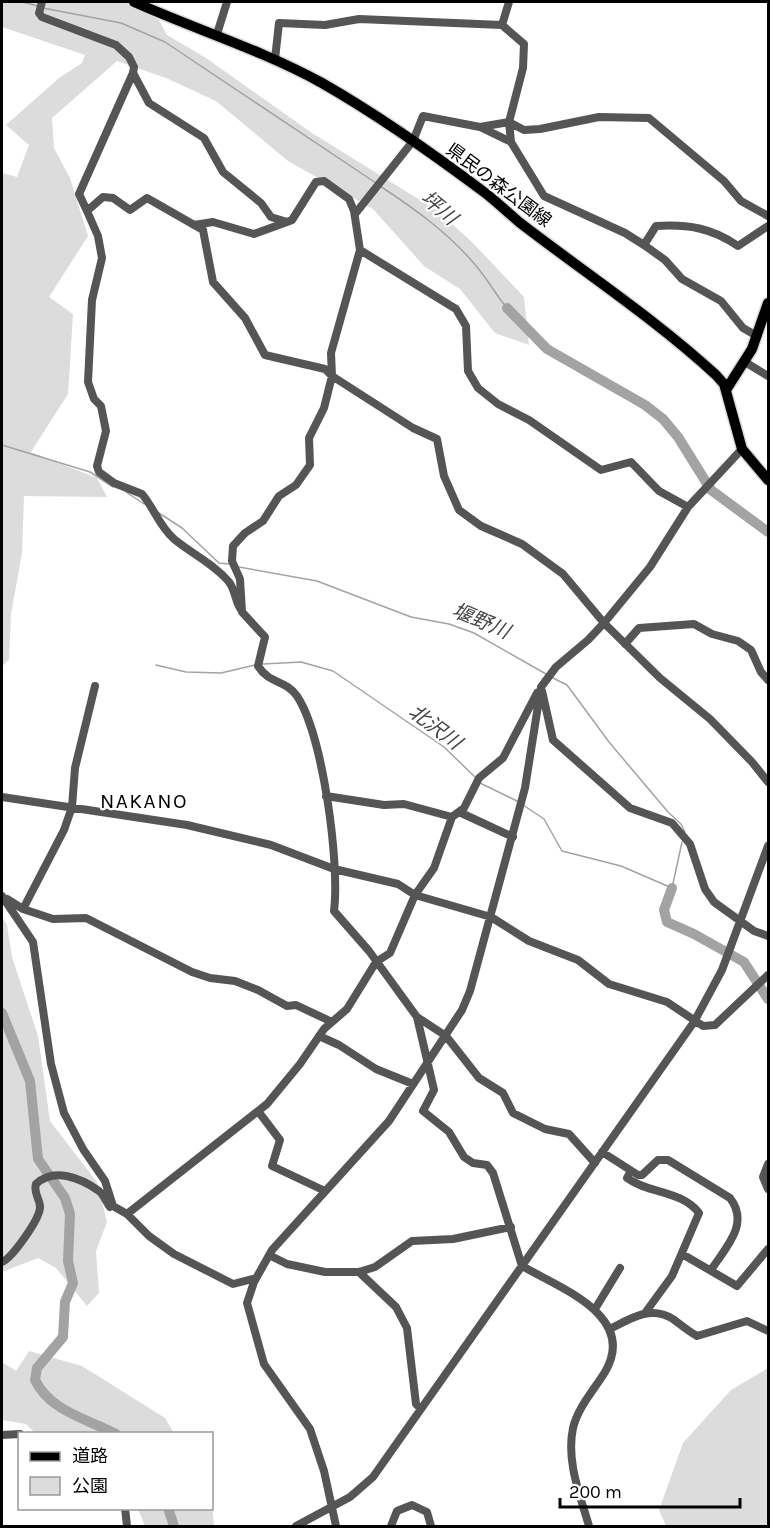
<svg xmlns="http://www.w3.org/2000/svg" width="770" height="1528" viewBox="0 0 770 1528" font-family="Karla,'Noto Sans JP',sans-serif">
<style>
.green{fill:#dcdcdc}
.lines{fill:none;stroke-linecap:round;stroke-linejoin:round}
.stream{stroke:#a3a3a3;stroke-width:1.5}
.river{stroke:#a3a3a3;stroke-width:10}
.major-casing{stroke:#dbdbdb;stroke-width:13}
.minor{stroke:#555;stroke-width:8}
.major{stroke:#000;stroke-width:10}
.labels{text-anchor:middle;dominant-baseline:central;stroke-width:4.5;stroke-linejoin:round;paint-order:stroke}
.street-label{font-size:18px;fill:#000;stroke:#fff}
.water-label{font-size:20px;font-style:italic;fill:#444;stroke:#fff}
.quarter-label{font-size:21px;letter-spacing:1.5px;fill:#000;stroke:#fff}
</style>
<rect width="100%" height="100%" fill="#fff"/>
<path class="green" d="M2,2H149L167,35L206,58L312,133L436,210L470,240L524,297L529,345L495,333L460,289L424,266L373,209L288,161L216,101L166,78L117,61L52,118L54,148L70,178L88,236L49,297L73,314L68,394L31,452L97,478L107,497L24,496L22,553L11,614L9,659L2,667V173L17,177L29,145L6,125L59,78L82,63L85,55L2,27Z
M2,916L7,925L12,957L38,1036L50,1121L97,1182L107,1222L96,1251L99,1293L87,1306L56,1268L38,1258L2,1272Z
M29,1351L82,1366L165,1418L174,1433H35L26,1424L2,1420V1362L16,1371Z
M768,1368V1526H666L659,1510L683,1443L731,1390Z
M212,1502L214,1526H145L138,1509L212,1508Z"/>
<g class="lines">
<path class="stream" d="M22,2L38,6
M43,8L121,23L165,42L376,183
M380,186C415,209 450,234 477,267C488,280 496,295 507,308
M2,445L90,472L113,487
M126,492L144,504
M159,513L182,528L219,563L229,564
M239,567L317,581L411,617L449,624L474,633L546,674
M263,664L301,662L333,671L444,747L475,777
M156,665L186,672L221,673L255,665
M553,678L567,685L609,742L668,812L681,824L685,832
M480,783L519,802
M523,805L544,819L562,851L621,866L672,888L682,842"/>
<path class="river" d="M507,308L547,349L645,405L663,419L678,437L711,490L768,532
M672,888L664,910L667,922L694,934L744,962L768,999
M2,1013L30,1081L38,1159L65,1198L70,1214L68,1261L73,1283L65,1302L63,1337L37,1368L35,1380C50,1411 87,1419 116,1434
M168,1508L174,1526"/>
<defs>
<path id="major" d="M134,2C197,30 262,50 322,83C378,115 432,153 484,192C496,201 507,212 519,222C585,273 654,318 716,375L724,384L742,449L768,480
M726,390L752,349L768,303"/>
</defs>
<use href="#major" class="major-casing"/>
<path class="minor" d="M42,2L39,13L42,17L116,45L129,57L134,67L133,73L149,103L204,138L223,172L261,203L271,217L287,222L292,220L316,182L324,181L349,199L354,211L360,250L331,353L332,376L324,408L309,438L310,465L296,485L279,496L263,521L245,533L233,546L232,561L240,579L242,612L265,637L258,666C270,685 285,679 297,696C323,735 340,864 334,911L369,951L417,1017L434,1090L423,1111L449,1132L464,1157L473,1163L487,1165L493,1173L522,1266C560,1288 638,1316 605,1372C594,1390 578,1407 573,1428C566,1461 580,1495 589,1526
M509,2L502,25L524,44L523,68L509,122L511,142L544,196L625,233L644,245L665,260L682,279L721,301L743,328L757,336
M217,34L227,2
M275,59L279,23L325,25L359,19L502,25
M133,73L79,194L87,211L103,197L113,198L130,210L147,198L203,230L213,282L245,318L265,355L325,369L332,376L413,428L437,439L444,476L459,510L481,526L522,544L563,574L604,623L660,678L710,719L752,762L768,782
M480,127L509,122L524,130L540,129L599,117L649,118L724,181L741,201L768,216
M87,211L98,236L102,258L92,300L88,382L94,399L101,406L106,431L97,466L99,472L114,483L142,494C154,508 159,526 174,539C192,554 214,564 229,582C236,591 235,603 242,611
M355,214L413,141L423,116L480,127L511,142
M194,225L213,222L254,234L287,222
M644,245L656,226C688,224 712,228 738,246L768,226
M360,250L456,309L466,326L468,371L478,388L498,404L529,420L601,470L631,462L659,491L688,507
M745,362L768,376
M625,644L639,628L694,624L712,634L738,641L751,650L761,672L768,680
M542,691L553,740L630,808L672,823L690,844L705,889L714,902L754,931L768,936
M326,796L384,805L404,804L452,817
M2,797L187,825L271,845L334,869L398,884L415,895L491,917L529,941L578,960L609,984L667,1002L703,1026L715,1025L768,975
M459,812L513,837
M2,896L33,942L51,1064L64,1113L83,1149L105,1181L113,1206L127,1214L149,1236L174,1254L233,1284L256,1278
M7,899L23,909L64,830L72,807L75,768L95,686
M23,909L53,919L86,918L192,972L210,978L235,981L258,990L287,1006L296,1005L332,1022
M417,1017L446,1036L479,1078L503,1093L513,1113L545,1129L569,1134L595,1163
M319,1036L339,1045L376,1069L413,1084
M258,1111L280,1140L272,1166L325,1191
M602,1152L638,1175H642L658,1160H668L730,1198C750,1224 726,1247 711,1270
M768,1164L763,1177L768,1189
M631,1171L627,1178C649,1194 681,1190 699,1213L672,1276L645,1313
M127,1214L267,1104L300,1064L324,1029L347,1009L376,962L390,953L415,895L434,868L452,817L464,808L479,778L503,758L537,693
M682,1254L737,1286L768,1249
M269,1255L287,1264L325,1272H359L375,1267L412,1241L453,1239L511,1227
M2,1262C12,1258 40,1219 40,1207C40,1199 33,1193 36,1184C54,1167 81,1178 99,1191C104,1195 106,1202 110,1207
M359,1272L396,1307L407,1328L416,1404L421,1409
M595,1309L620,1268
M610,1329C631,1318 651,1305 673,1319C681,1325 688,1331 697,1336L747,1321L768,1331
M2,1435L20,1434
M125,1508L127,1526
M296,1526L350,1497L373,1477L694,1022L722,970L768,846
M336,1526L324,1471L310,1429L264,1364L247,1303L254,1282L272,1250L389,1121L462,1010L470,991L525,788L541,687L556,667L588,640L604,623L650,567L688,507L742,449
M391,1526L397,1511L412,1505L427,1512L431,1526"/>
<use href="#major" class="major"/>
</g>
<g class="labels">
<g class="street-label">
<text transform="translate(499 185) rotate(37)">県民の森公園線</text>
</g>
<g class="water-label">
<text transform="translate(439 208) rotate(40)">坪川</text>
<text transform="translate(481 621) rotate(23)">堰野川</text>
<text transform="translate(435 727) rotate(37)">北沢川</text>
</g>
<g class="quarter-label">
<text x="144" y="801">NAKANO</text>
</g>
</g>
<rect width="770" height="1528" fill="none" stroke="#000000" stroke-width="6"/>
<rect x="18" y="1432" width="195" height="78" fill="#ffffff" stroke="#999999" stroke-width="1.5"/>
<rect x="30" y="1452" width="30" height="9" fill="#000000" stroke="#999999" stroke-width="1.5"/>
<text x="72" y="1462" font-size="18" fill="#000000">道路</text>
<rect x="30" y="1477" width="30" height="18" fill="#dcdcdc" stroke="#999999" stroke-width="1.5"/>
<text x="72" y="1492" font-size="18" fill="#000000">公園</text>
<path d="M560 1498v9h180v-9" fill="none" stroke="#000000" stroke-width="3"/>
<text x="569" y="1498" font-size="18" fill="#000000" stroke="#ffffff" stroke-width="4.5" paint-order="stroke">200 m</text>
</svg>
